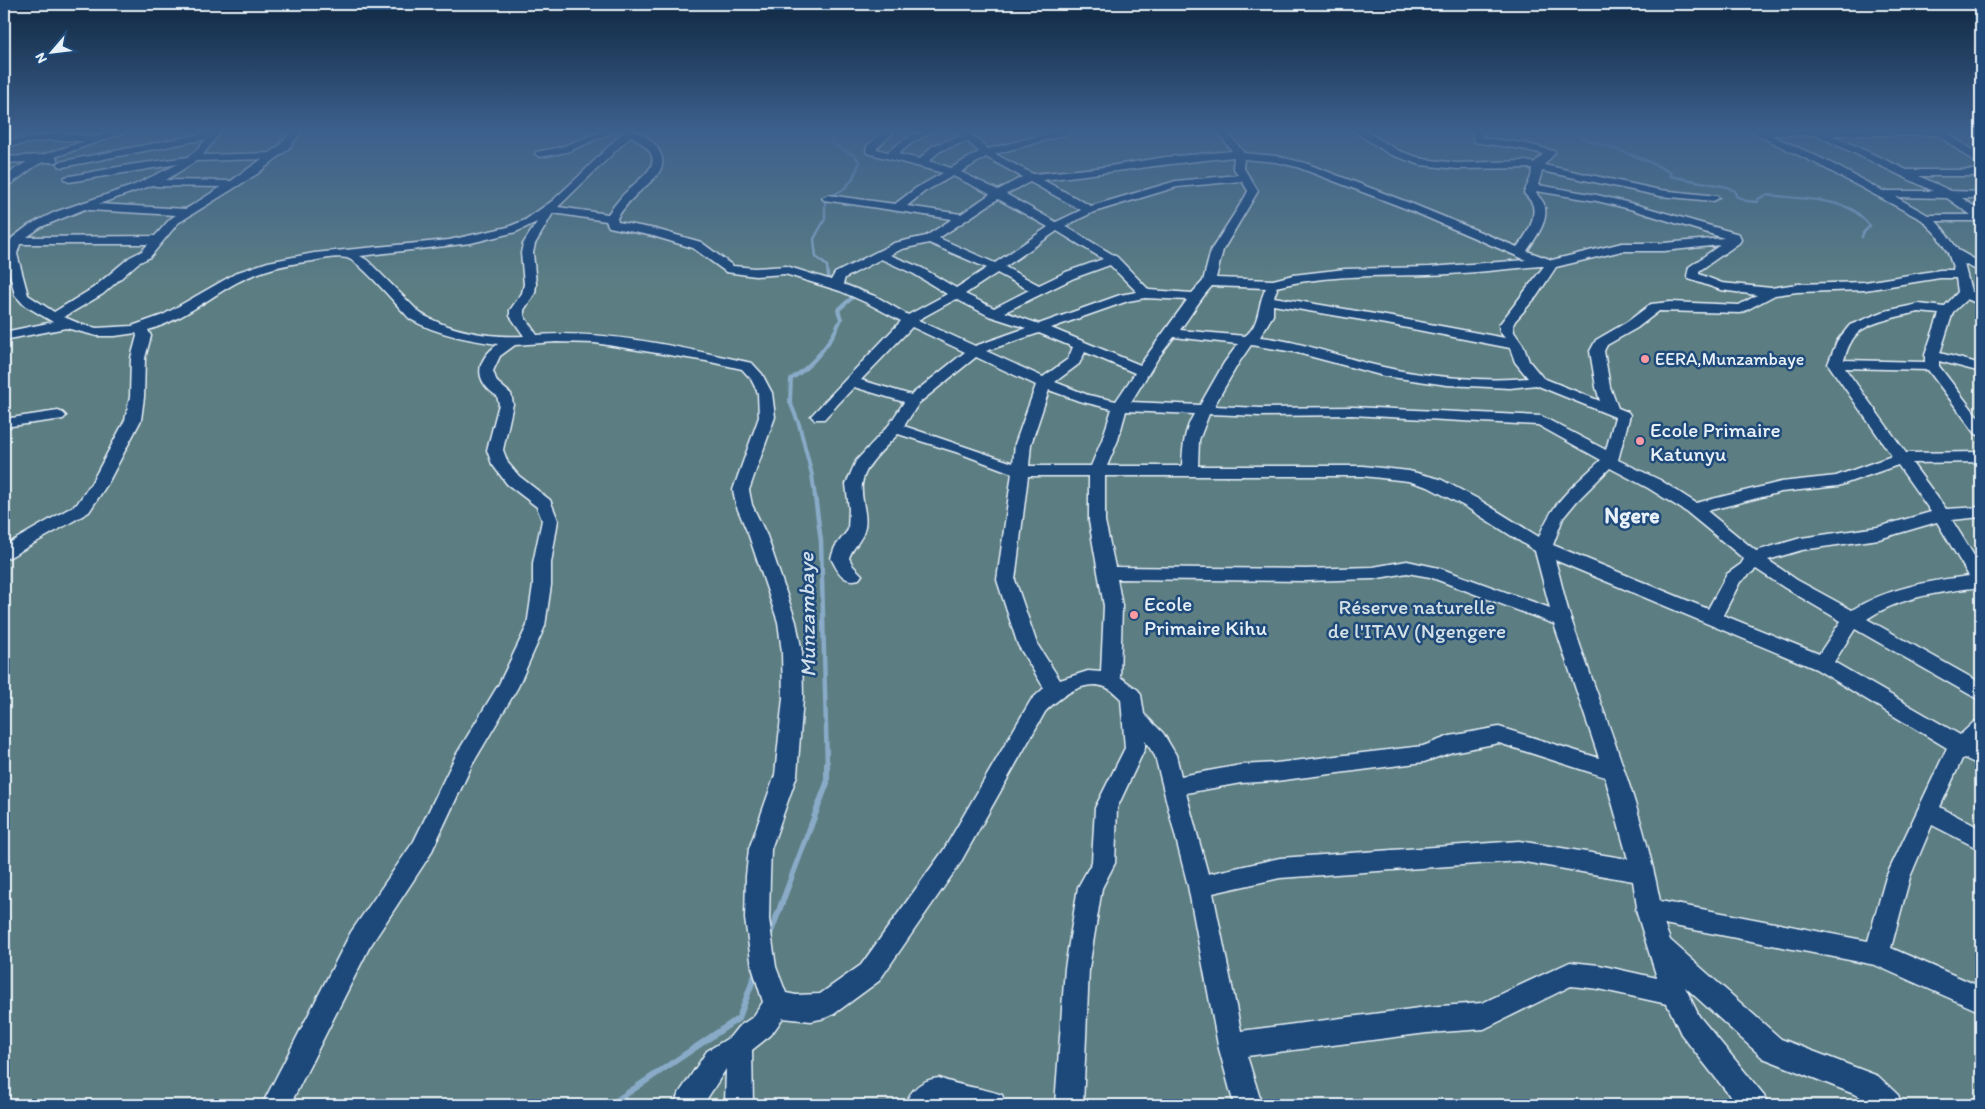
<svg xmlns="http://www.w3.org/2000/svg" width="1985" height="1109" viewBox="0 0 1985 1109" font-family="Itim,sans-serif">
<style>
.green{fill:#5b7e83;stroke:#a2b8be}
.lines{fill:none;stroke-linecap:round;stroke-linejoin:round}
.stream-far3{stroke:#89abc8;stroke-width:2.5}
.stream-far2{stroke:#89abc8;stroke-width:4}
.stream-far1{stroke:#89abc8;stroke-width:4.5}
.stream{stroke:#89abc8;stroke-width:6}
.minor-casing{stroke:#e8f1f8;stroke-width:3}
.minor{fill:#1f4a7a;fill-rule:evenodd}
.poi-dot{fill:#ff9aa2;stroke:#1f4a7a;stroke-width:2}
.labels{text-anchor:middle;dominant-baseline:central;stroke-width:5;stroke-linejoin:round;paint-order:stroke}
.far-poi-label{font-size:18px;fill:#e8f1f8;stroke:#1f4a7a;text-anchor:start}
.poi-label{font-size:21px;fill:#e8f1f8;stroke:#1f4a7a;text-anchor:start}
.park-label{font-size:21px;fill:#d3e0e6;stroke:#1f4a7a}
.neighbourhood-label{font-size:22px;font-weight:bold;fill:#e8f1f8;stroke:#1f4a7a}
.water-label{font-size:22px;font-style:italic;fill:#d0dfec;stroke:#1f4a7a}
</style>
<rect width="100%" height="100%" fill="#1f4a7a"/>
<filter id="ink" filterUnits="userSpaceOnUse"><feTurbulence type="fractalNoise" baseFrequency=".02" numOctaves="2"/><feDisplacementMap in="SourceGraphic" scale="10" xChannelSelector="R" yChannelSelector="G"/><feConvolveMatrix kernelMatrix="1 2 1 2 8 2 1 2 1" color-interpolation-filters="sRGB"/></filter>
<g filter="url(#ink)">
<path class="green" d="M4,130H1981V1105H4Z"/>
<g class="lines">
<path class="stream-far3" d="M1563,130C1599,146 1637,153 1671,173L1670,176L1727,187L1735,191L1736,196L1746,201L1758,202V199L1766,195C1792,198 1824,198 1849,208C1858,212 1864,219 1870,226L1863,233L1862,237
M267,156L278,146L286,130
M184,209L200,201
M834,284L828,276L827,266L816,257L814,239L825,219V202L828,198L844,189L852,180L860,162L854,155L831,143L842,130"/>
<path class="stream-far2" d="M815,497L812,475L799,424L790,402L791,379C813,365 831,343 841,319L838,310L854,296L851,294"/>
<path class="stream-far1" d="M815,496L821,541L827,765"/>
<path class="stream" d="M769,937L827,783V763
M610,1105L739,1018L756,972"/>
<defs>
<path id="minor" d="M118,130H132L55,157L58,160L57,162C51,163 46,161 41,163C29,168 14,185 4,187V179L16,168L27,162L4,163V157L42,155L85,141L49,140L4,147V141L60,133L95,137Z
M212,130H222L203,155L270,153L280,145L293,130H303L288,149L257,174L178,223L150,257L138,263L103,294L64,317L83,325L97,328L132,326L163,315L238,272L268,262L314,253L449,240L508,227L525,220L552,201L578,177L625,130C637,130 646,135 654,144C676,169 649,181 634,197C627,203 622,211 617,218L618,222L655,229L701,242L733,266L755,268L786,266L831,280L835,273L894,243L926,236L952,219L824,200L822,198L828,195L895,204L916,188L943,173L867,153L866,151L867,146L885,130H896L876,149L888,152C903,140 916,130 936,130L913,142L898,154L920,159L932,146L960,136L952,130C969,130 976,138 988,149L1062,130H1077L1075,132L995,154L1033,174L1097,168L1166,157L1232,151L1216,130H1226L1244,153L1276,156L1305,163L1415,205L1517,247C1525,237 1536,221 1533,206C1532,201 1527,197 1524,193L1531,177L1532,168L1457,169L1421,165L1389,154L1352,130H1364L1397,150L1423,159L1457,163L1526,161L1534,163L1543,154L1523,149L1474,142L1471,130H1481L1483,138L1524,143L1554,151L1555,153L1544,165L1660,190L1717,196L1719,198L1713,201L1660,196L1542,171L1538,185L1597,195L1634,204L1739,234L1741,240L1739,243L1699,271V274L1722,283L1771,288L1797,284L1865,282L1940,270H1954L1948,253L1936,234L1922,220L1819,165L1747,130H1944L1981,157V165L1977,164L1938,135H1832L1907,170H1981V176H1919L1951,191L1981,192V198H1962L1981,211V221H1936L1944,230L1958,250L1981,263V272L1964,264L1971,291L1981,296V305L1967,299L1953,312L1940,353L1981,364V372L1939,361V366L1981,421V436L1976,434L1928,370L1845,368L1906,453L1981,452V462L1912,463L1946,509L1981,507V517L1952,520L1981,567V587C1942,592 1901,596 1867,619L1981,683V700L1974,697L1855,629L1834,662L1960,735L1974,722L1981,720V741L1977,745L1981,748V766L1964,758L1962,759L1940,807L1981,829V850L1932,825L1910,877L1891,948L1981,987V1012L1875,965L1664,924L1670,940L1781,1039L1878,1076L1898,1095L1902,1105H1869L1859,1096L1763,1058L1685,987L1699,1016L1764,1095L1768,1105H1737L1681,1034L1667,1004L1599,989L1571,986L1484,1029L1427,1033L1247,1056L1262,1105H1234L1218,1045L1188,886L1155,756L1145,741V748L1117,808L1115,863L1102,888L1089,968L1083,1105H1055L1065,968L1078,887L1092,862L1095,808L1125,748L1121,699C1117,695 1111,689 1105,687C1083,679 1060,697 1045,712L959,865L879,981L834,1014L825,1018L811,1021L783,1018L771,1035L752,1050L753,1105H725L726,1069L703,1105H674L678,1095L707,1051L730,1037L738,1027L753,1017L763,1002L752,967L745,919L746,876L749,849L775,775L783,698L782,652L778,622L749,536L736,505L733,490L759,417L758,393L751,379L742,369L706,361L595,343L556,342L515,345L500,356L493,371L497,382L511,394L513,404L503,450L508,463L519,476L550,500L558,520L551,563V585L545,626L518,687L472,765L430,855L369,948L290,1105H262L351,932L414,841L456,755L499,684L527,626L533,585V563L542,520L537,507L507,484L492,464L487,450L499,404L497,396C473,380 476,360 498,344C468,340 436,334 410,319C398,307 361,262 347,258C337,256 322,259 313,261C286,264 260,270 236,283C207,299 181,321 148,330L151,336L145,358L144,397L141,420L108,483L89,512L10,557L4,559V546L77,504L92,482L125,420L130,397L131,358L137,336L136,333L115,336H97L66,328L4,340V332L53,322L24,305L15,295L5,254L6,248L12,238L29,225L55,212L132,186L178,164L69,182L64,179L65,177L129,165L188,157L199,148L206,139L63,167L59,166L58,164L59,162L211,132ZM1771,135H1816L1933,191H1883L1827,161ZM631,136C668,159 651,169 628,190C620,197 614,206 608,214L558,207ZM967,141L979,152L951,168L929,161L940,151ZM986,157L1022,177L998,190L961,172ZM1234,157L1233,167L1238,175L1176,181L1091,206L1043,180C1107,173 1170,163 1234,157ZM262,159L231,181L166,180L196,161ZM1244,159L1276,162L1297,167L1407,209L1526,260L1430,267L1345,269L1293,275L1273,280L1216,278L1223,250L1258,191L1243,167ZM953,176L990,194L961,214L907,206L924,192ZM1242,181L1248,191L1245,197L1211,250L1203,281L1192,293L1149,290L1117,257L1065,226L1094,212L1177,187ZM1030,182L1081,210L1056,222L1006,194ZM153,185L156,186L221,187L186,209L99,204ZM1536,191L1597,201L1630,209L1724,238L1664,243H1622L1552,260L1527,251C1535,239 1550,220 1544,204C1542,199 1537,196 1536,191ZM1896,197L1947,198L1971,215H1928ZM998,199L1048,227L995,263L939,238ZM85,209L89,210L176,215L170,219L155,236L27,237L41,227ZM553,213L606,221L609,227L653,236L693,248L726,272L755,276L785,274L840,291L867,303L901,321L811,416L814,419H824L854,387L904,402L889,425L856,461L846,484L849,509L848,530L835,547L831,558C837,570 843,584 859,579L862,575L853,566L849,558C852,548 862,540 864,531C869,516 860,499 862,484C865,464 885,448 898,434L959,453L1012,473L997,580L1018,645L1044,688L1031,700L943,851L861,965L820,994L796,995L786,993L776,967L769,919L770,876L771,849L797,775L803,698L802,652L796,622L767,536L752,505L749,490L775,417L772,393L762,374L752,363L747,362C679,347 607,330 537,335L524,316V310L535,293L536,284L533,253L535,244ZM537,222L523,244L521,253L524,284L522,293L510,310V316L524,336C490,338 449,331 420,313L367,260L360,256L471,243L516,232ZM1057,231L1103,259L1066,272L1039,285L1005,267ZM929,243L987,268L956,288L922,268L890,255L902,249ZM20,244H148L142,251L130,257L93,288L54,312L28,295L17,254ZM1720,245L1689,267L1687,276L1689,279L1721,290L1757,295L1739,305L1670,302L1651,304L1627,322L1596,340L1590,351L1596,387L1600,401L1543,378L1529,361L1523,345L1514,332L1513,325L1515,321L1537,296L1556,267L1622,251H1664ZM881,259L914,274L947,294L908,315L877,297L843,284L845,278ZM1110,265L1137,292L1120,295L1039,324L1005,312L1074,278ZM1541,266H1544L1499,325L1500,332L1505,338L1392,317L1274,297L1277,289L1276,287C1325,275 1377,276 1427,275C1465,274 1503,269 1541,266ZM997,273L1029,290L994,308L965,294ZM1940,278H1956L1958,292L1944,307L1919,304L1885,311L1850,325L1837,341L1828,364L1892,456L1836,476L1781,482L1696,503L1660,480L1618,460L1630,415L1628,412L1618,408L1610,387L1604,351L1607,345L1637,328L1659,311L1741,313L1775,295L1797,292L1865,290ZM1212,286L1266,288C1257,304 1261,324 1245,336L1180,330C1191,315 1200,299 1212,286ZM1145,298L1187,300L1140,365L1051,328L1128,301ZM956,299L989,316L1026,328L975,346L918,320ZM1273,305L1392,325L1510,348L1515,362L1528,378C1485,382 1425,377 1383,367C1342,358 1302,341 1260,337L1273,315ZM1919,312L1939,314L1925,355V362L1844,360C1847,350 1850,340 1859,332C1870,322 1904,315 1919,312ZM912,327L965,352L911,395L861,380ZM1039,333L1073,347L1068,359L1043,377L986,351ZM1174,337L1238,344L1224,363L1200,405L1131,402L1158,358ZM1251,345L1294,352L1384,376L1447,385L1510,388L1536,385L1615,417L1606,450L1541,416L1352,407L1261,408L1214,406L1238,364ZM1085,352L1135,373L1116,401L1088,395L1055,382L1079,364ZM976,357L1036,385L1015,444L1013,463L904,426L919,403ZM1049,390L1079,401L1112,409L1102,440L1091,466H1029L1031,444ZM1126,411L1194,414C1184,431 1183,446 1182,466H1107L1118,440ZM1209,414L1261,416L1352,415L1538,425L1601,460C1573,486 1553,501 1539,537L1478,499L1440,479L1409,471L1363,466H1198L1199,440ZM1898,465L1931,512L1878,527L1801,538L1756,551L1707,511L1781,492L1838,486ZM1610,468L1648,488L1688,513L1744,559L1741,564L1727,574L1708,609L1553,545L1563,518L1577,501ZM1028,476H1089V521L1104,606L1101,672L1088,671L1060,680L1037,644L1015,580ZM1105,476H1363L1408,481L1428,487L1466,507L1535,551L1550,608L1439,568L1407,561L1373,567L1305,569L1115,567L1105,521ZM1937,522L1969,576C1929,581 1887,588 1852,610L1797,580L1768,560L1802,550L1879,539ZM1555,560L1816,669L1947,748L1886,877L1868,941L1660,901C1642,805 1603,714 1572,622C1565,602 1561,580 1555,560ZM1756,569L1785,588L1841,621L1819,654L1723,615L1740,582ZM1407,573L1430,577L1554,624L1599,758L1499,727L1450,736L1423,746L1276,763L1241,765L1181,776L1176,755L1163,733L1144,714L1141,695L1138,690L1120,677L1122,606L1117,579L1305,581L1373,579ZM1499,743L1605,777L1628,859L1519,841L1280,858L1208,874L1186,793L1241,783L1276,781L1424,762L1452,752ZM1519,861L1633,881L1637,907L1636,910L1657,978L1599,965L1570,962L1482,1003L1427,1007L1241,1031L1213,893L1280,878Z
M605,130H618L567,152L540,157L535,154L536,152L561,147Z
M58,411L63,413L66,416L63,419L4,427V419Z
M939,1078C960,1087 981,1087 1002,1095L1006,1105H905C911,1089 921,1080 939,1078Z"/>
</defs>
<use href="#minor" class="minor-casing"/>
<use href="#minor" class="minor"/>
</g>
</g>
<linearGradient id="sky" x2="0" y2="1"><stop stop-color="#112943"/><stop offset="0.46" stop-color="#3c608d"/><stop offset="1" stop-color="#3c608d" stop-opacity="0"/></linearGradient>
<rect width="1985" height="285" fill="url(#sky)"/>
<g class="poi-dot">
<circle cx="1645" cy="359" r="5"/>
<circle cx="1640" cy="441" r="5"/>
<circle cx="1134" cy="615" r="5"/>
</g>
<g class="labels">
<g class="far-poi-label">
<text x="1655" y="359">EERA,Munzambaye</text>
</g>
<g class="poi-label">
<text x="1650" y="429">Ecole Primaire<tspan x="1650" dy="24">Katunyu</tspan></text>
<text x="1144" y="603">Ecole<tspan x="1144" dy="24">Primaire Kihu</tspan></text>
</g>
<g class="park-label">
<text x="1417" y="606">Réserve naturelle<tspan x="1417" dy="24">de l'ITAV (Ngengere</tspan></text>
</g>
<g class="neighbourhood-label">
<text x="1632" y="515">Ngere</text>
</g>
<g class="water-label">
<text transform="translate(807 615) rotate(-91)">Munzambaye</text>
</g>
</g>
<rect width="1985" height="1109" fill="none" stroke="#1f4a7a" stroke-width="20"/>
<rect x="10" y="10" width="1965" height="1089" fill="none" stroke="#e8f1f8" stroke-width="2" filter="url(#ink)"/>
<g transform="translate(52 52) rotate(242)" stroke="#1f4a7a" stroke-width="4" paint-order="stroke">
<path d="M0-4L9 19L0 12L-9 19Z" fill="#e8f1f8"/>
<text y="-8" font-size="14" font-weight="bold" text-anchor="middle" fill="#e8f1f8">N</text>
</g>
</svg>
